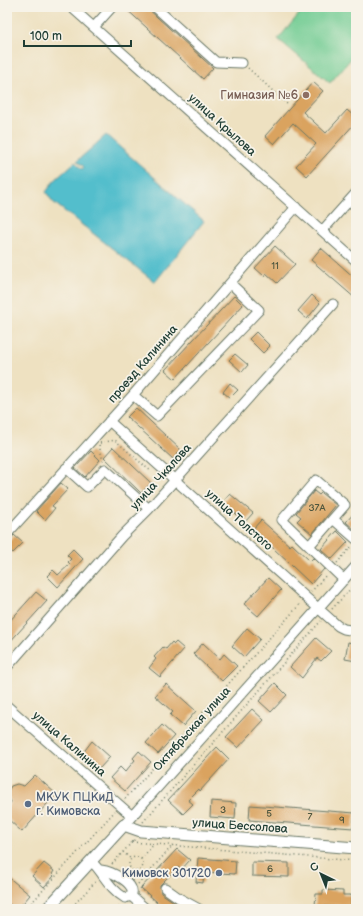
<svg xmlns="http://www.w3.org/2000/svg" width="363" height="916" viewBox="0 0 363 916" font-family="'Balsamiq Sans',sans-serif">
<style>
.green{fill:#71cc93;stroke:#488464}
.water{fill:#52becc;stroke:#387e80}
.building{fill:#daa35e}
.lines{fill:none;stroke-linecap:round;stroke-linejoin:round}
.minor-casing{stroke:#677665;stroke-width:11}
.major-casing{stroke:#677665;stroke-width:13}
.path{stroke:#677665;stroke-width:1.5;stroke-dasharray:1 3;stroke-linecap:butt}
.minor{stroke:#fff;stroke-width:9}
.major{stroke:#fff;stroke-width:11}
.education-dot{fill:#8d6e63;stroke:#f7f3e8;stroke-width:1.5}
.service-dot{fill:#5c6f8a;stroke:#f7f3e8;stroke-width:1.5}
.labels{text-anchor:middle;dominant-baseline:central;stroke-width:3.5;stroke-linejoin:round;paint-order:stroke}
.number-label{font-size:10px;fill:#4e563e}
.education-label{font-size:12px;fill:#785e54;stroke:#f7f3e8;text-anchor:end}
.street-label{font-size:12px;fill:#1f3d34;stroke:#f7f3e8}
.service-label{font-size:12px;fill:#4e5e75;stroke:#f7f3e8;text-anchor:start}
</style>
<rect width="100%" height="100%" fill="#f7f3e8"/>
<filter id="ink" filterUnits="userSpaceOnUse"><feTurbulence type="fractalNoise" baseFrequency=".025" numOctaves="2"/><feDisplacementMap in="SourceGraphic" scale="8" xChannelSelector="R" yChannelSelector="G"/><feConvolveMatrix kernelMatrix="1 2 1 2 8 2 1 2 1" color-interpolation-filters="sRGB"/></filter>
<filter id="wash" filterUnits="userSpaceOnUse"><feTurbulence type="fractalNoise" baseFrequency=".012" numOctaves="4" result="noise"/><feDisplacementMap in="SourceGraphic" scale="16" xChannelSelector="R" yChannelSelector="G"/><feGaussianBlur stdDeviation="0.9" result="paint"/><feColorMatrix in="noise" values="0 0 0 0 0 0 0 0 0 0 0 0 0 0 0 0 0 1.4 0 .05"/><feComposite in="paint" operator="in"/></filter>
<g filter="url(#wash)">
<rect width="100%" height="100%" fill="#eee1c1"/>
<path class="green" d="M305,7H356V53L330,83L278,39Z"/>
<path class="water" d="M106,135L204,221L155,282L53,202L46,192L54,181L75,162L82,169L84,167L77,161Z"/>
<g id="blocks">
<path class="building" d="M124,7H146L213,68L203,79Z
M313,82L323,91L303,112L326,133L347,110L356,118V122L307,176L296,166L316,144L293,123L274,144L265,136Z
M275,246L295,264L277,283L266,273L264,276L255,268Z
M321,248L356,279V299L311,260Z
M312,295L320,303L307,319L298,311Z
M234,296L243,305L175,379L165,370Z
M256,332L270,346L263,353L249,339Z
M235,354L248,365L242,372L229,360Z
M230,383L238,390L230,398L223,392Z
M136,408L181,450L173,459L127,417Z
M113,447L151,483L141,493L104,457Z
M91,451L100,460L85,477L75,468Z
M61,483L68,489L52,506L55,508L45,520L36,511Z
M314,491L319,495L321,493L336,505L312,534L297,521L301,517L296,513Z
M230,494L253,513L245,522L223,502Z
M356,511V531L346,522Z
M261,520L290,546L292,544L310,561L313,558L324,569L311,584L253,529Z
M337,531L348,542L332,559L321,549Z
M14,535L23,543L13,553L7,548V543Z
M73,549L83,559L58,587L47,576L53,570L58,575L70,564L68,562L71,559L67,555Z
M268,578L281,590L258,616L244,604Z
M36,592L47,601L7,645V624Z
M247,628L260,639L244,657L232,646Z
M316,638L331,651L321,661L317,658L302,678L290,667Z
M172,642L174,644L176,642L184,649L160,677L149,668L156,659L154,657L163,647L166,649Z
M348,642L356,644V661L345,659Z
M203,643L220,659L224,654L237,666L222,681L193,654Z
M275,683L287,695L271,712L259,701Z
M166,684L196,711L183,726L170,715L173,712L155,696Z
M252,709L264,720L238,748L226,737Z
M162,725L174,736L158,754L146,743Z
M92,741L110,757L99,769L82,754Z
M217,747L229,759L200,791L199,789L188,800L193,804L183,814L168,800Z
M139,751L151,762L125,791L110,778L120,767L125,772L135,760L133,758Z
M35,775L56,794L22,832L7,818V807L11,802L8,796V791L11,786L17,784L24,786Z
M211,801L236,803L235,819L210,817Z
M250,805L355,813L353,828L249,820Z
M177,849L190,860L181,870L178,867L160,885L161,893L177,904L171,909H165L141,888Z
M198,858L236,861L235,874L204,872L203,883L196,882Z
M252,862L289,863V877L252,876Z
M44,863L54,871L52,874L54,876L44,887L32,876Z
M7,876L30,895L18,909H15L7,902Z
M323,890L343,891V895H351V907L315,906L316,894H323Z"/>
</g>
</g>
<g filter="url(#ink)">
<use href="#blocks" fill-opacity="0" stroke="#677665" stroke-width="1"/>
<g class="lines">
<defs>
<path id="minor" d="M71,7L356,261
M155,7L216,62L242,63
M94,27L112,7
M322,231L356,193
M133,395L157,416L259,310L230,283
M109,421L338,626L344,629L356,631
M66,468L87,487L105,469L149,509
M333,519L356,539
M7,534L133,395L296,207
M309,546L345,505L316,480L282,520L344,580
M7,667L122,536L149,509L333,304
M7,706L132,816
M124,825L356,566
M91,861C103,872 109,889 125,898L131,896L146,909
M101,870C111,871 138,884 131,896
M165,888L179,898L199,909"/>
<path id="major" d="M47,909L124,825L141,831L356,848"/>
</defs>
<use href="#minor" class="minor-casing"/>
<use href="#major" class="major-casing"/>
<path class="path" d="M248,68L287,104
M100,443L115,440L148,469L150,470
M99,445L103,461
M337,563L352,546
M311,592L327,574
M332,609L356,583
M125,799L301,603
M143,822L321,621
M132,842L356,861
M123,852L131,859
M129 864a7 7 0 1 1 14 0a7 7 0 1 1-14 0Z
M141,859L154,844
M112,864L135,839
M138,884L173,845
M140,888L164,909
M128,906L131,909
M26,909L115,811
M70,909L97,880
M116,909L120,904"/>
<use href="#minor" class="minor"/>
<use href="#major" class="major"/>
</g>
</g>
<circle class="education-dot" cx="306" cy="95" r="4"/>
<g class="service-dot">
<circle cx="28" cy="804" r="4"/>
<circle cx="219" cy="873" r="4"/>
</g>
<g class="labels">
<g class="number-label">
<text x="275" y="266">11</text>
<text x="317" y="508">37А</text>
<text x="223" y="810">3</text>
<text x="269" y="814">5</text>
<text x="310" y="817">7</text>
<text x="342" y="820">9</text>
<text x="270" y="869">6</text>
</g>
<g class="education-label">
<text x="298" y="95">Гимназия №6</text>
</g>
<g class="street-label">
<text transform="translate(222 125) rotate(42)">улица Крылова</text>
<text transform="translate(143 364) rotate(-49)">проезд Калинина</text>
<text transform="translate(161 477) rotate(-48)">улица Чкалова</text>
<text transform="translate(239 520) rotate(42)">улица Толстого</text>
<text transform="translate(192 729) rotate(-48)">Октябрьская улица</text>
<text transform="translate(69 744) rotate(41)">улица Калинина</text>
<text transform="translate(240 826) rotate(4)">улица Бессолова</text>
</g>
<g class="service-label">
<text x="36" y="797">МКУК ПЦКиД<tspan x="36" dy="14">г. Кимовска</tspan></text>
<text x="211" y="873" text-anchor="end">Кимовск 301720</text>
</g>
</g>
<rect width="363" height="916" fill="none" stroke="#f7f3e8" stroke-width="24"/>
<g transform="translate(321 874) rotate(317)" stroke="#f7f3e8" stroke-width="3" paint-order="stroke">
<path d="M0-3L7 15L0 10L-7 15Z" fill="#1f3d34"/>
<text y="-6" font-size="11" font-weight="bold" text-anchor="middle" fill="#1f3d34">С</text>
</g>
<path d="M24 40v6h107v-6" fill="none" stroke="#1f3d34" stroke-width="2"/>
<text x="30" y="40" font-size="12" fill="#1f3d34" stroke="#f7f3e8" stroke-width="3" paint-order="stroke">100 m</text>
</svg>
